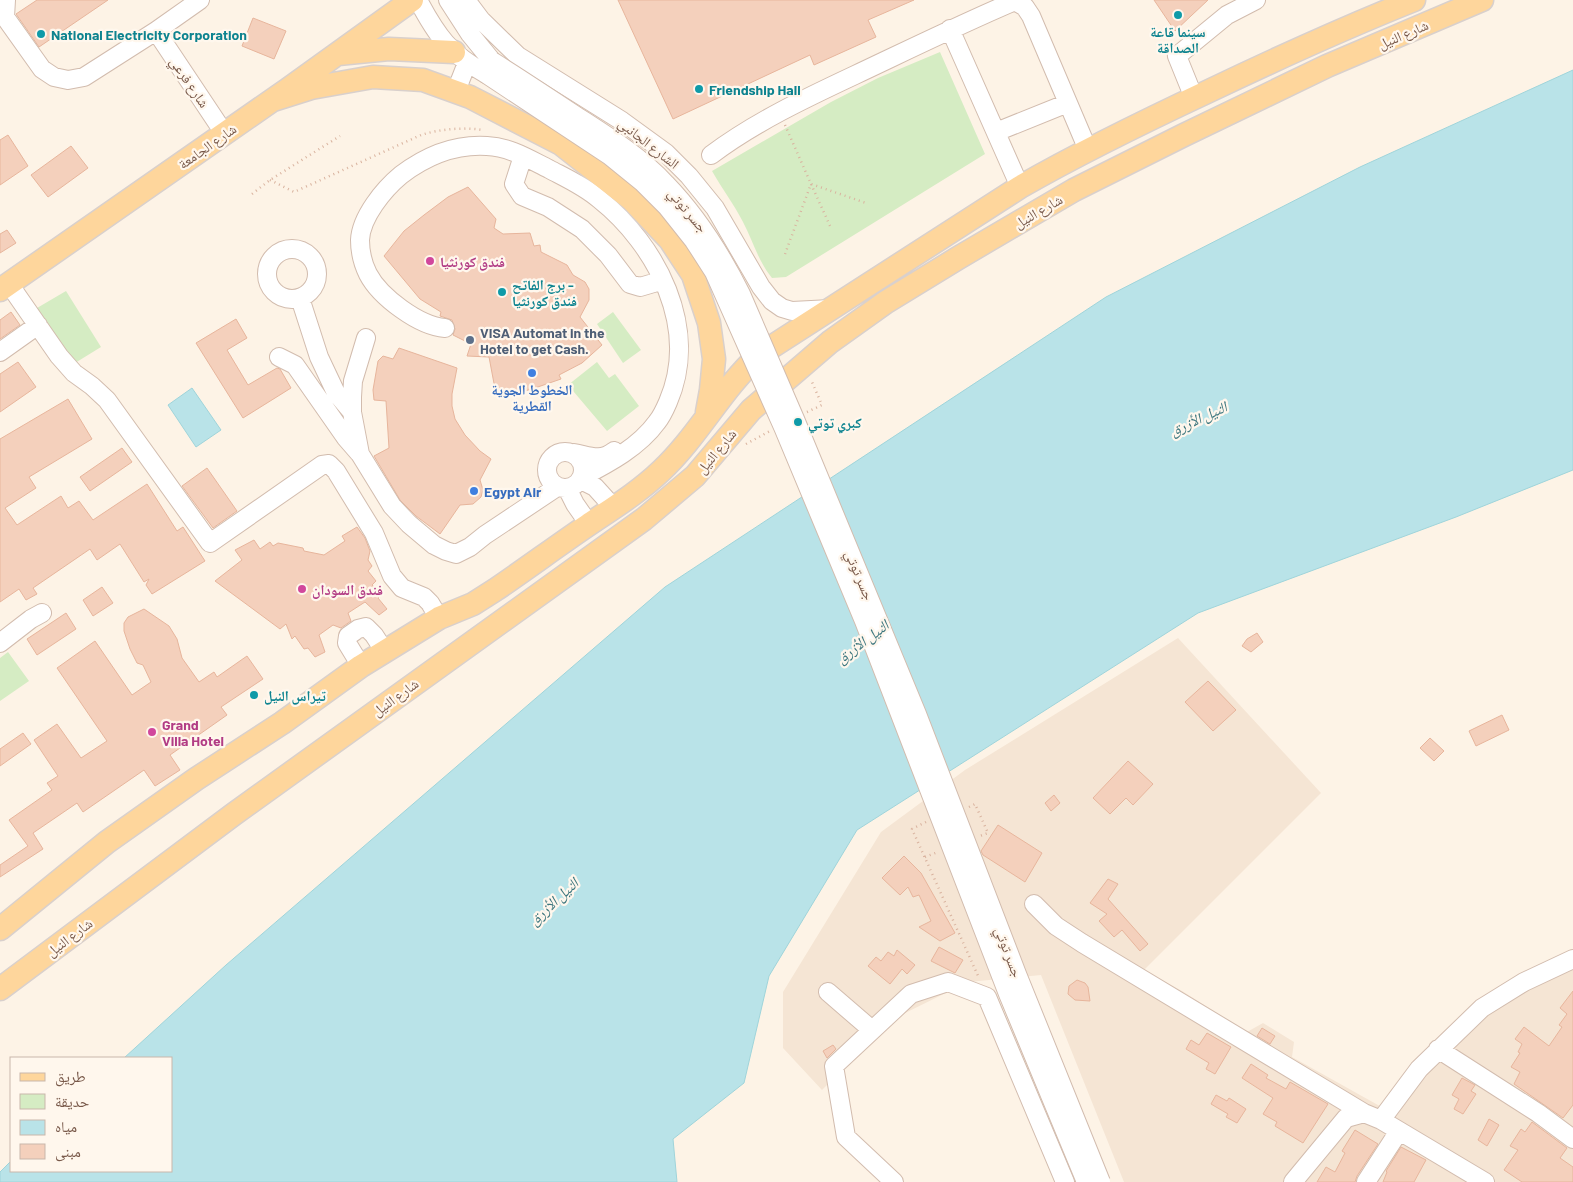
<svg xmlns="http://www.w3.org/2000/svg" width="1573" height="1182" viewBox="0 0 1573 1182" font-family="Barlow,'Noto Naskh Arabic',sans-serif">
<style>
.residential{fill:#f5e5d4}
.green{fill:#d5ecc3}
.water{fill:#b9e3e8;stroke:#9fd4da}
.building{fill:#f4d0bc;stroke:#e7b59c}
.lines{fill:none;stroke-linecap:round;stroke-linejoin:round}
.minor-casing{stroke:#d2bcae;stroke-width:20}
.major-casing{stroke:#d9d0cc;stroke-width:25}
.path{stroke:#d9b39f;stroke-width:2.5;stroke-dasharray:1 4;stroke-linecap:butt}
.minor{stroke:#fff;stroke-width:18}
.major{stroke:#fed69c;stroke-width:22}
.minor-bridge-casing{stroke:#d2bcae;stroke-width:20;stroke-linecap:butt}
.minor-bridge{stroke:#fff;stroke-width:18}
.culture-dot{fill:#0f9aa8;stroke:#fff7ed;stroke-width:2}
.hotel-dot{fill:#d1479c;stroke:#fff7ed;stroke-width:2}
.service-dot{fill:#5c6f8a;stroke:#fff7ed;stroke-width:2}
.shop-dot{fill:#3f7fe0;stroke:#fff7ed;stroke-width:2}
.labels{text-anchor:middle;dominant-baseline:central;stroke-width:4.5;stroke-linejoin:round;paint-order:stroke}
.culture-label{font-size:14px;font-weight:bold;fill:#0d838f;stroke:#fff7ed;text-anchor:start}
.street-label{font-size:14px;fill:#785849;stroke:#fff7ed}
.hotel-label{font-size:14px;font-weight:bold;fill:#b23c85;stroke:#fff7ed;text-anchor:start}
.service-label{font-size:14px;font-weight:bold;fill:#4e5e75;stroke:#fff7ed;text-anchor:start}
.shop-label{font-size:14px;font-weight:bold;fill:#366cbe;stroke:#fff7ed}
.water-label{font-size:15px;font-style:italic;fill:#3c767e;stroke:#fff7ed}
</style>
<rect width="100%" height="100%" fill="#fdf3e6"/>
<path class="residential" d="M1178,638L1321,793L1144,970L1182,991L1247,1032L1263,1023L1294,1042L1292,1057L1394,1114L1447,1044L1497,1005L1573,962V1182H1124L1041,975L968,982L893,1019L822,1090L783,1048V992L881,832L965,770Z"/>
<path class="green" d="M940,52L985,154L786,277L772,278C758,261 753,241 743,222C734,204 722,189 712,171L831,102L878,78Z
M66,291L101,347L75,363L66,358L37,308Z
M613,312L641,350L623,363L597,324Z
M597,362L609,378L615,374L639,406L607,431L568,385Z
M8,652L29,681L0,701V658Z"/>
<path class="water" d="M1573,70V470L1456,517L1198,613L857,830L769,976L744,1083L673,1139L677,1182H0V1172L11,1161V1171H171V1058H124L226,965L665,587L1106,297L1360,167Z
M192,388L221,430L196,447L168,405Z"/>
<path class="building" d="M37,0H108L39,47L16,14Z
M618,0H914L868,20L876,37L814,65L810,55L673,119Z
M1154,0H1208L1175,31Z
M253,18L286,31L274,59L242,46Z
M8,135L28,166L0,185V140Z
M71,146L88,168L48,197L31,175Z
M468,187L496,219L494,228L503,234L530,233L534,246L540,245L541,252L567,265L573,275L585,282L589,289V300L580,317L602,345L582,363L559,375L561,379L529,390L496,394L489,357L467,356L471,344L453,335L455,329L452,320L440,316L441,312L420,299L384,256L404,231L424,215L448,197Z
M7,230L16,243L0,253V234Z
M11,312L20,325L0,339V320Z
M236,319L247,338L227,350L248,385L277,368L280,369L291,388L243,418L196,343Z
M399,348L457,368L452,394V406L455,419L465,435L480,451L491,459L480,480L483,490L481,497L473,504L460,505L440,534L416,516L400,500L374,456L389,448L386,401L374,400L373,390L378,361L383,356L393,359Z
M18,362L36,387L0,412V374Z
M68,399L92,439L29,477L36,488L5,508L17,525L61,496L68,508L79,501L93,520L147,484L177,531L183,527L205,561L152,594L146,585L149,579L144,582L120,544L97,560L90,549L33,588L37,594L26,600L19,589L0,602V439Z
M122,448L132,462L90,491L80,477Z
M207,468L237,511L213,528L182,486Z
M357,527L365,538L370,551L368,560L372,566L368,571L376,581L372,585L382,594L378,598L387,609L379,615L365,602L348,613L351,621L341,628L333,625L319,635L325,652L315,657L308,648L304,649L295,636L292,639L286,624L280,629L215,581L242,560L235,550L254,540L260,549L270,542L273,546L278,543L303,548L304,551L324,555L345,541L342,536Z
M102,587L113,603L93,616L83,600Z
M144,609L169,626L177,639L182,658L199,682L214,672L217,677L247,656L263,679L221,707L227,715L170,755L180,770L155,786L144,770L83,812L77,803L33,833L43,849L0,877V865L28,846L9,820L52,790L47,783L58,776L34,740L57,724L81,758L107,741L57,668L95,641L132,695L151,682L143,665L137,663L130,649L124,631V623L128,617Z
M66,613L76,629L37,655L27,639Z
M1257,633L1263,642L1251,652L1242,646L1247,639Z
M1208,681L1236,710L1213,731L1185,702Z
M1502,715L1509,730L1476,746L1469,731Z
M23,733L31,744L0,766V749Z
M1430,738L1444,751L1434,761L1420,748Z
M1128,761L1153,784L1133,805L1126,798L1110,814L1093,798Z
M1054,795L1060,803L1051,811L1045,803Z
M998,825L1042,853L1025,882L983,855L981,851Z
M904,856L921,873L955,933L940,941L919,927L931,921L919,895L913,897L908,887L900,895L882,878Z
M1108,879L1118,884L1108,899L1148,944L1140,951L1122,930L1114,937L1099,921L1107,914L1090,903Z
M939,947L963,960L955,973L931,961Z
M897,950L915,965L907,974L902,969L890,984L868,966L876,957L881,961L888,952L894,956Z
M1077,980L1085,983L1088,987L1090,1001L1075,1000L1068,994L1069,986Z
M1573,991V1105L1563,1118L1514,1084L1520,1072L1511,1067L1520,1053L1518,1052L1522,1044L1515,1039L1524,1027L1549,1046L1562,1027L1559,1025L1567,1014L1560,1008Z
M1262,1028L1275,1036L1270,1044L1257,1036Z
M1207,1033L1231,1047L1215,1074L1206,1069L1209,1063L1186,1049L1191,1040L1199,1045Z
M833,1045L836,1049L827,1058L823,1051Z
M1251,1064L1268,1075L1266,1078L1286,1089L1290,1082L1328,1104L1303,1143L1275,1126L1277,1122L1263,1114L1273,1098L1242,1078Z
M1462,1078L1475,1085L1471,1091L1476,1094L1463,1114L1454,1109L1459,1099L1452,1095Z
M1216,1095L1227,1101L1229,1098L1246,1109L1237,1123L1226,1117L1228,1114L1211,1104Z
M1489,1119L1499,1125L1487,1146L1478,1140Z
M1532,1122L1567,1148L1560,1158L1573,1167V1182H1522L1504,1170L1518,1150L1510,1146L1521,1129L1525,1132Z
M1355,1130L1378,1144L1357,1176L1355,1182H1317L1326,1167L1335,1172L1345,1153L1342,1151Z
M1401,1147L1426,1160L1414,1182H1383L1387,1172L1386,1171Z"/>
<g class="lines">
<defs>
<path id="minor" d="M6,0L5,17L42,69L54,77L68,80L84,77L156,31L200,0
M418,0C437,36 450,54 486,74
M448,0L470,34L492,61
M466,0L481,20L518,56L622,121L666,153L689,176L715,208L761,287L772,301L782,308L792,311L831,309
M950,29L1020,187
M156,31L224,133
M456,91L467,63
M1194,98L1177,56L1227,15L1256,0
M996,132L1068,103
M711,155C755,122 806,98 855,75C908,50 961,24 1015,1L1025,7L1031,16L1088,150
M523,156L514,184L522,196L548,207L582,229L608,255L630,284L640,287L657,282
M267 274a25 25 0 1 1 50 0a25 25 0 1 1-50 0Z
M9,284L59,356L74,373L92,386L107,400L210,543L322,465L329,464L336,471L374,533L392,576L402,588L424,597L430,603L439,618
M300,298L319,357L336,393L352,412
M445,328C419,326 380,297 368,274C363,264 360,250 360,240C361,217 384,189 401,175C426,156 456,144 487,146C510,147 529,159 549,169C566,178 584,186 599,199C657,245 700,328 668,402C665,409 662,416 657,422C639,447 609,463 582,477
M366,338L353,381L352,397V412L360,454L392,506L409,524L434,545L446,551L456,554L470,547L485,535L557,487
M0,352L38,325
M279,357L295,365L346,438L359,453
M547 470a18 18 0 1 1 36 0a18 18 0 1 1-36 0Z
M574,453C590,456 600,462 614,451
M581,480L595,487L614,508
M567,488L575,504L589,524
M0,643L31,619L42,613
M361,666L347,643L348,636L358,629L366,627L374,635L385,652
M1034,904L1056,926L1082,943L1364,1113
M828,992L872,1030
M1438,1049L1538,1113L1573,1139
M1381,1120L1419,1069L1482,1008L1524,982L1573,959
M894,1182L846,1137L834,1066L911,994L948,982L987,997L1065,1182
M1293,1182L1346,1118L1364,1113L1381,1120L1485,1182
M1366,1182L1399,1131"/>
<path id="major" d="M338,54L389,49L454,52
M273,100L311,88L373,77L423,80L470,97L561,144L631,199L670,240L693,275L709,323L714,359L711,390L707,412
M0,290L287,90L412,0
M0,929L107,842L196,779L282,723L361,666L439,618L473,604L495,590C526,569 557,546 588,525C613,508 639,492 661,471C699,435 721,390 759,355L1020,187C1081,152 1145,121 1209,91C1276,59 1344,28 1414,0
M0,989L234,814L644,519L695,476L751,410L830,342L886,302L958,258L1074,190L1184,135L1327,66L1482,0"/>
</defs>
<use href="#minor" class="minor-casing"/>
<use href="#major" class="major-casing"/>
<path class="path" d="M785,125L811,184L866,203
M270,180L294,192L421,135C440,129 463,127 483,130
M811,184L831,228
M252,194L270,180L340,136
M785,254L811,184
M807,412L822,405L812,382
M746,444L770,431
M969,807L975,804L988,833L980,836
M926,822L912,829L979,978
M925,857L938,852"/>
<use href="#minor" class="minor"/>
<use href="#major" class="major"/>
<defs>
<path id="minor-bridge" d="M492,61C521,79 549,98 578,117C609,137 641,157 666,184C698,217 721,254 741,294L795,419L917,714L1017,974L1101,1182
M486,74L610,156L642,182L667,207L694,241L714,272L783,427L864,621L1008,994L1086,1182"/>
</defs>
<use href="#minor-bridge" class="minor-bridge-casing"/>
<use href="#minor-bridge" class="minor-bridge"/>
</g>
<g class="culture-dot">
<circle cx="1178" cy="15" r="5"/>
<circle cx="41" cy="34" r="5"/>
<circle cx="699" cy="89" r="5"/>
<circle cx="502" cy="292" r="5"/>
<circle cx="798" cy="422" r="5"/>
<circle cx="254" cy="695" r="5"/>
</g>
<g class="hotel-dot">
<circle cx="430" cy="261" r="5"/>
<circle cx="302" cy="589" r="5"/>
<circle cx="152" cy="732" r="5"/>
</g>
<circle class="service-dot" cx="470" cy="340" r="5"/>
<g class="shop-dot">
<circle cx="532" cy="373" r="5"/>
<circle cx="474" cy="491" r="5"/>
</g>
<g class="labels">
<g class="culture-label">
<text x="1178" y="31" text-anchor="middle">سينما قاعة<tspan x="1178" dy="16">الصداقة</tspan></text>
<text x="51" y="34">National Electricity Corporation</text>
<text x="709" y="89">Friendship Hall</text>
<text x="512" y="284">برج الفاتح -<tspan x="512" dy="16">فندق كورنثيا</tspan></text>
<text x="808" y="422">كبري توتي</text>
<text x="264" y="695">تيراس النيل</text>
</g>
<g class="street-label">
<text transform="translate(1403 34) rotate(-23)">شارع النيل</text>
<text transform="translate(190 82) rotate(56)">شارع فرعي</text>
<text transform="translate(649 143) rotate(38)">الشارع الجانبي</text>
<text transform="translate(207 146) rotate(-35)">شارع الجامعة</text>
<text transform="translate(688 210) rotate(50)">جسر توتي</text>
<text transform="translate(1038 211) rotate(-30)">شارع النيل</text>
<text transform="translate(716 451) rotate(-50)">شارع النيل</text>
<text transform="translate(860 575) rotate(67)">جسر توتي</text>
<text transform="translate(395 697) rotate(-36)">شارع النيل</text>
<text transform="translate(69 937) rotate(-37)">شارع النيل</text>
<text transform="translate(1009 952) rotate(69)">جسر توتي</text>
</g>
<g class="hotel-label">
<text x="440" y="261">فندق كورنثيا</text>
<text x="312" y="589">فندق السودان</text>
<text x="162" y="724">Grand<tspan x="162" dy="16">Villa Hotel</tspan></text>
</g>
<g class="service-label">
<text x="480" y="332">VISA Automat in the<tspan x="480" dy="16">Hotel to get Cash.</tspan></text>
</g>
<g class="shop-label">
<text x="532" y="389">الخطوط الجوية<tspan x="532" dy="16">القطرية</tspan></text>
<text x="484" y="491" text-anchor="start">Egypt Air</text>
</g>
<g class="water-label">
<text transform="translate(1198 418) rotate(-25)">النيل الأزرق</text>
<text transform="translate(862 641) rotate(-37)">النيل الأزرق</text>
<text transform="translate(553 901) rotate(-43)">النيل الأزرق</text>
</g>
</g>
<rect x="10" y="1057" width="162" height="115" fill="#fff7ed" stroke="#c9b7ab"/>
<rect x="20" y="1073" width="25" height="8" fill="#fed69c" stroke="#c9b7ab"/>
<text x="55" y="1082" font-size="15" fill="#785849">طريق</text>
<rect x="20" y="1094" width="25" height="15" fill="#d5ecc3" stroke="#c9b7ab"/>
<text x="55" y="1107" font-size="15" fill="#785849">حديقة</text>
<rect x="20" y="1120" width="25" height="15" fill="#b9e3e8" stroke="#c9b7ab"/>
<text x="55" y="1132" font-size="15" fill="#785849">مياه</text>
<rect x="20" y="1144" width="25" height="15" fill="#f4d0bc" stroke="#c9b7ab"/>
<text x="55" y="1157" font-size="15" fill="#785849">مبنى</text>
</svg>
